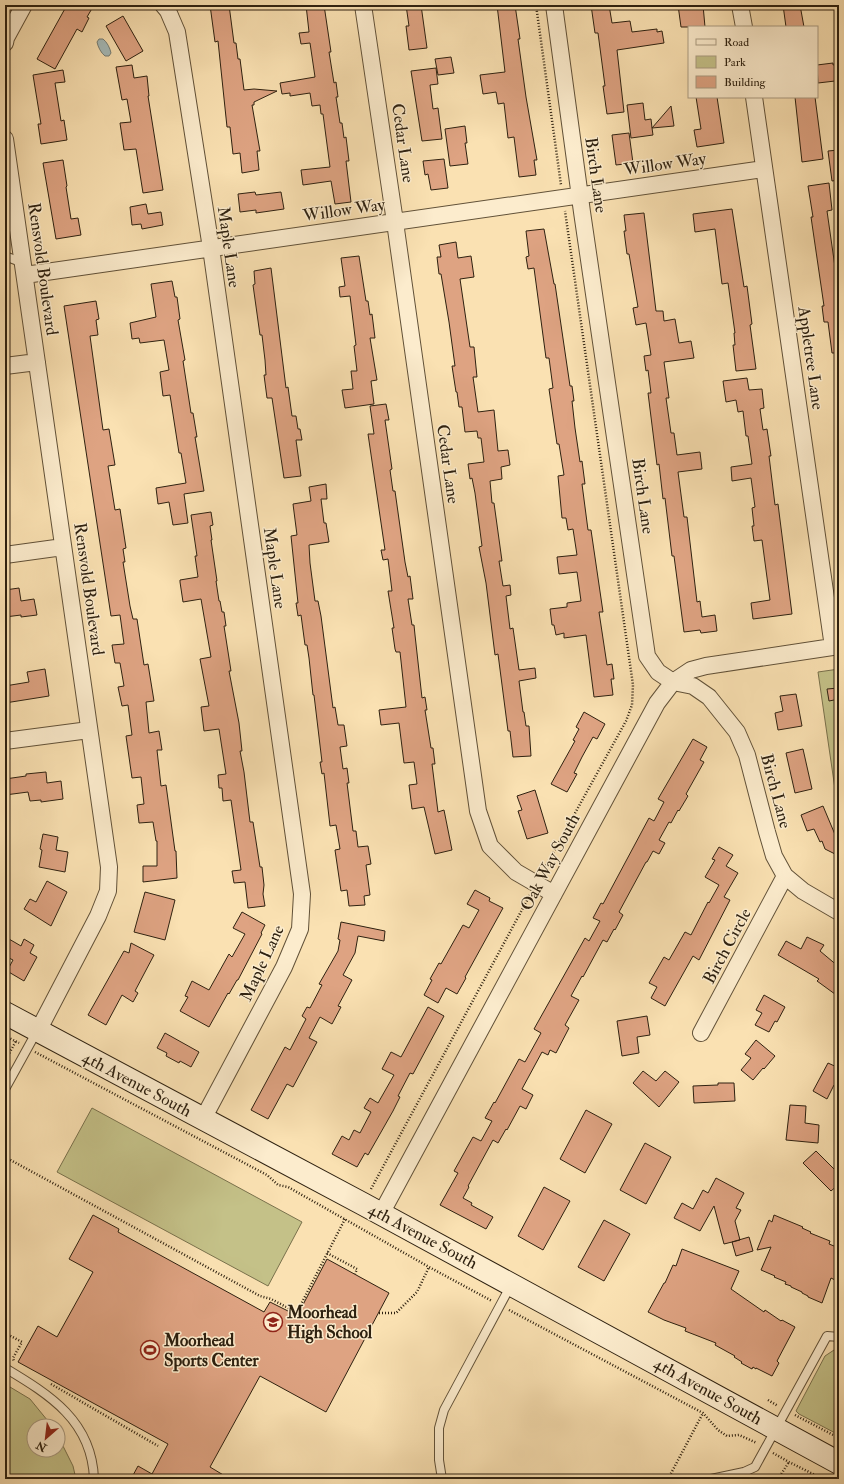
<svg xmlns="http://www.w3.org/2000/svg" width="844" height="1484" viewBox="0 0 844 1484" font-family="'IM FELL Double Pica',serif">
<style>
.green{fill:#c4c188;stroke:#79714c}
.water{fill:#a5bab9;stroke:#757d75}
.building{fill:#dea382;stroke:#2e2110}
.lines{fill:none;stroke-linecap:round;stroke-linejoin:round}
.lane-casing{stroke:#615138;stroke-width:10}
.street-casing{stroke:#615138;stroke-width:18}
.secondary-casing{stroke:#2e2110;stroke-width:24}
.path{stroke:#2e2110;stroke-width:2.5;stroke-dasharray:1 2;stroke-linecap:butt}
.lane{stroke:#fceccd;stroke-width:8}
.street{stroke:#fceccd;stroke-width:16}
.secondary{stroke:#fceccd;stroke-width:22}
.labels{text-anchor:middle;dominant-baseline:central;stroke-width:3;stroke-linejoin:round;paint-order:stroke}
.street-label{font-size:17px;fill:#2e2110;stroke:#fceccd}
.poi-label{font-size:17px;font-weight:bold;fill:#2e2110;stroke:#fceccd;text-anchor:start}
</style>
<rect width="100%" height="100%" fill="#fae1b2"/>
<filter id="stains"><feTurbulence type="fractalNoise" baseFrequency=".005" numOctaves="4"/><feColorMatrix values="0 0 0 0 .2 0 0 0 0 .09 0 0 0 0 .02 0 0 0 .5 -.17"/></filter>
<radialGradient id="worn" r=".72"><stop offset=".6" stop-color="#630" stop-opacity="0"/><stop offset="1" stop-color="#630" stop-opacity=".3"/></radialGradient>
<path class="green" d="M839,669V791L835,789L818,672Z
M92,1108L302,1222L268,1286L57,1172Z
M834,1350H839V1435L799,1414L796,1411L825,1356Z
M5,1384L30,1399L52,1426H34V1450H58V1436L73,1466L76,1479H5Z"/>
<path class="water" d="M99,39H103C107,42 110,48 111,53L109,56H105C101,53 98,47 97,42Z"/>
<path class="building" d="M67,5H94L87,17L89,18L82,32L77,29L55,69L37,59Z
M210,5H229L234,43H236L238,59H240L244,90L254,89L277,91L254,102V105H252L260,151H257L259,170L242,173L240,153L233,154L230,127H227L218,41L215,42Z
M306,5H324L331,52H329L334,83L336,82L338,97H336L340,123H342L344,138L346,137L349,161H346L351,202L335,204L331,181L303,185L301,170L330,167L323,114H321L320,105L312,106L310,93L290,96V93L282,94L280,83L315,77L310,43L301,44L299,33L309,32Z
M406,5H421L427,48L409,50L406,26H409Z
M497,5H515L520,39H518L526,97L537,160H534L536,175L519,177L514,137L508,138L504,103L498,104L496,92L483,94L480,75L505,72Z
M591,5H609L612,23L630,21L632,32L657,29V32L662,31L664,43L617,50L624,112L607,114L603,86H605L598,33H595Z
M678,5H703L705,27H681Z
M783,5H800L804,27H786Z
M123,16L143,51L126,61L106,26Z
M451,57L454,73L438,75L435,59Z
M833,63V65L839,64V78H835V81L818,83L817,65Z
M132,65L134,78L147,76L149,96H148L163,190L143,193L136,149L124,150L120,123L131,122L127,99L122,100L116,67Z
M436,68L438,84L430,85L433,109L438,108L442,139L422,141L411,71Z
M63,70L65,82L55,83L61,121L64,120L67,140L41,144L38,124H41L33,75Z
M696,97H717L724,143L697,147L694,130L701,129Z
M795,97H815L823,159L802,162Z
M643,103L645,120L651,119L652,128L671,106L674,126L652,128L653,135L631,138L627,105Z
M465,126L467,143H465L468,164L450,166L445,129Z
M629,133L633,163L616,165L612,135Z
M839,150V180L832,181L828,151Z
M444,159L448,188L431,190L428,174L425,175L423,161Z
M63,160L67,186L66,187L71,219L78,218L81,235L56,239L43,163Z
M829,183L832,210L827,211L836,274L839,273V353H832L828,322H824L822,306H824L811,217H813L808,186Z
M255,192L256,195L281,192L284,209L256,213V210L240,212L238,194Z
M146,204L148,214L161,212L163,225L142,229L141,224L132,225L130,207Z
M732,209L744,287L747,286L752,324L750,325L756,369L736,371L733,345H735L734,333H735L728,283L722,284L715,229L695,232L693,214Z
M644,213L656,311H663L664,321L675,319L679,343L691,341L694,358L664,362L669,398H666L671,433H674L677,455L700,452L702,469L678,472L684,517H687L697,602L700,601L702,617L715,615L717,631L701,633L700,630L684,632L674,556H672L665,498L663,499L659,464L657,465L648,393H651L648,370L646,371L644,356L651,355L646,323L636,325L633,308L638,307L629,254H627L624,231H626L624,215Z
M544,229L554,284H555L570,386H572L574,401H572L575,428L580,462L582,461L585,484H582L588,530H591L603,612H599L607,665L612,664L614,679H611L613,695L594,697L586,635L564,638V633L556,635L554,625H552L550,609L567,607V603L581,601L577,572L559,574L557,557L577,555L573,529L568,530L566,518H562L558,476L564,475L559,444H557L549,389L553,388L549,358H546L534,268L528,269L526,257L529,256L526,231Z
M456,242L458,258L471,256L474,277L460,279L470,347H474L477,377H473L478,412L494,410L498,451L508,450L510,465L501,467L502,479L490,481L492,503H494L502,561H499L503,586L510,585L511,595L506,596L510,629L513,628L519,670L535,668L536,678L519,681L523,712H524L526,726H529L531,756L513,757L510,731H508L498,654L495,655L486,583L479,547L482,546L475,493L472,478L470,479L468,464L484,462L481,438H478L477,431L465,432L462,407H459L457,392H456L452,366H455L449,322L441,274H439L437,257H441L439,245Z
M359,256L366,301H368L370,315L372,314L375,338H370L377,380L371,381L374,404L345,408L342,390L353,389L351,371H357L354,346L356,345L350,296L340,297L339,287L345,286L341,258Z
M271,268L286,388L288,387L292,416H296L298,429H300L302,440H296L301,476L284,478L272,398H267L264,375H266L265,360L262,335H260L253,285L255,284L254,271Z
M172,281L175,297H177L180,319L178,320L185,360L183,361L191,413H193L197,437H195L204,491L184,494L188,523L173,525L169,502L158,504L156,488L186,483L181,453H179L170,395L163,396L160,372L169,370L164,340L140,343L139,338L132,339L130,323L156,317L151,284Z
M96,301L99,319L96,320L98,335L90,336L103,430L109,429L115,465L108,466L115,510L120,509L126,548L123,549L125,562H123L130,606L133,619H137L144,665L148,664L154,701L146,702L149,733L159,731L162,750H157L161,786L166,785L175,851H176L177,878L143,882V866H157V841H156L153,822L139,823L137,805L144,804L141,777L132,778L126,736L132,735L128,705L122,706L118,687L124,686L120,663H115L112,645L124,644L120,615L111,616L64,306Z
M747,378L749,390L762,389L764,408L760,409L763,430L767,429L771,456H769L775,505L778,504L792,614L753,619L751,603L770,600L762,540L754,541L752,526H754L752,508L755,507L751,478L732,481L731,467L752,464L748,436H746L743,411L738,412L736,400L726,402L723,381Z
M386,404L389,420H385L392,469L390,470L393,491H395L405,562L408,577L410,576L413,599H408L412,625H414L415,635L422,698L425,697L427,710H425L431,748H433L435,764H432L438,812L444,810L452,850L435,854L424,807L412,809L409,785L417,784L414,762L404,763L399,723L381,725L379,710L406,707L400,652H396L395,649L392,628H394L388,591H392L388,559L383,560L381,550H385L368,434H374L370,406Z
M326,484L327,499H321L324,523H326L329,542L309,545L310,563L315,601H318L321,616L333,708L335,707L338,725H344L347,746L340,747L343,769L347,768L349,783H347L353,831H356L358,847L368,846L371,864L366,865L370,895L364,896L365,905L349,906L347,890L341,891L335,850L340,849L336,825L330,826L324,773L322,774L320,762H322L314,695H313L309,658L307,645H305L301,615L298,616L296,603H298L291,536L297,535L293,504L311,501L309,487Z
M211,512L213,525L210,526L212,540H211L217,581H216L219,601H220L222,612H224L226,626H224L231,671H229L239,723L242,751H240L244,772L250,822H253L260,867H262L264,885L263,894L265,906L248,908L245,882L234,883L232,871L241,870L231,800L223,801L222,788H219L218,775L226,774L219,729L204,731L201,707L209,706L200,659L211,657L201,599L183,602L180,582V580L198,577L195,556H197L191,515Z
M19,588L21,601L34,599L37,615L21,617V615L5,617V590Z
M45,669L49,696L5,703V686L29,682L27,672Z
M839,688V699L829,701L827,689Z
M796,694L802,726L778,730L775,713L783,711L780,696Z
M584,712L605,724L597,739L593,737L582,757L574,773L577,774L567,792L551,784L575,741L573,740L579,729L576,727Z
M693,739L707,747L700,760L704,762L686,794L688,796L679,811L678,810L671,823L669,822L659,840L665,843L659,854L653,851L647,862H646L619,912L623,915L615,930L614,929L607,942L603,940L583,977L582,976L571,996L579,1000L565,1025L569,1028L556,1053L550,1050L548,1055L542,1052L522,1089L533,1095L526,1109L520,1106L507,1130L506,1129L498,1143L493,1140L468,1186L469,1187L463,1198L472,1203L471,1205L493,1217L486,1229L440,1205L458,1173L454,1171L473,1137L481,1141L492,1121L485,1118L494,1102L495,1103L519,1059L525,1062L541,1033L534,1029L585,938L589,941L600,921L593,918L601,903L603,904L649,818L654,821L664,802L658,799Z
M803,749L812,789L795,793L786,753Z
M46,772L47,783L61,781L63,799L41,802V800L30,801L28,792L5,795V779L26,776V774Z
M535,790L548,833L527,839L518,811L522,810L517,796Z
M823,806L839,844V856L825,849L822,841L820,842L814,829L807,831L801,815Z
M43,834L58,837L56,850L68,852L65,872L39,867L42,850L40,849Z
M719,847L733,855L726,866L738,873L724,897L730,900L699,960L693,956L665,1006L651,998L657,987L649,983L664,957L669,960L685,932L691,935L708,902L709,903L719,885L705,877L715,860L712,859Z
M47,881L67,892L51,926L24,909L30,899L36,902Z
M475,890L490,898L489,901L503,908L465,977L466,978L457,994L446,988L438,1003L424,995L432,980L430,979L439,963L441,964L463,925L469,928L479,910L467,904Z
M145,892L175,900L165,940L134,932Z
M242,912L265,925L261,933L262,934L238,980H237L229,994L228,993L209,1027L180,1011L188,997L185,996L192,981L209,990L229,954L232,957L245,934L233,928Z
M341,922L385,931L384,941L358,936L355,953L343,975L352,980L338,1006L341,1007L332,1024L320,1017L309,1038L317,1042L293,1087L287,1084L268,1119L251,1110L285,1047L290,1050L306,1019L302,1016L307,1007L310,1008L322,985L319,984L338,951L340,940L338,939Z
M807,937L824,945L820,951L839,967V997L817,981L819,979L778,955L786,941L801,949Z
M9,939L21,946L24,939L34,945L30,953L37,957L24,981L7,971L13,960L5,956V946Z
M131,943L154,955L135,991L138,993L133,1002L122,995L106,1025L88,1015L124,951L129,953Z
M764,995L785,1007L777,1022L775,1021L769,1032L755,1025L762,1013L756,1010Z
M428,1007L444,1016L413,1074L410,1073L398,1096L400,1097L393,1111L368,1155L365,1153L357,1167L332,1154L342,1136L349,1140L354,1130L360,1133L371,1112L364,1108L370,1098L378,1103L394,1075L382,1069L391,1052L401,1057Z
M647,1016L650,1035L637,1037L639,1053L622,1056L617,1021Z
M165,1033L199,1052L191,1067L180,1061L179,1063L166,1056L167,1053L157,1048Z
M756,1040L775,1056L764,1069L763,1068L753,1080L741,1070L751,1058L745,1054Z
M828,1063L839,1068V1088L834,1085L827,1099L813,1091Z
M643,1071L656,1081L665,1071L679,1082L659,1107L633,1083Z
M718,1083H734L735,1101L694,1103L693,1086L718,1085Z
M790,1105L806,1106L805,1123L819,1125L818,1143L786,1140Z
M586,1110L612,1124L585,1173L560,1159Z
M645,1143L671,1157L646,1204L620,1190Z
M816,1151L839,1174V1184L831,1191L803,1163Z
M716,1178L744,1193L736,1208L741,1210L735,1221L740,1240L724,1244L714,1206L700,1231L674,1218L682,1203L693,1209L703,1190L708,1193Z
M544,1187L570,1201L543,1250L518,1236Z
M93,1215L119,1229L118,1232L264,1312L270,1302L294,1314L296,1318L327,1259L389,1293L326,1412L260,1376L210,1467L230,1479H131L138,1466L152,1474L168,1444L18,1362L38,1326L57,1337L93,1272L69,1259Z
M774,1215L803,1227L802,1228L811,1232L810,1233L830,1241L829,1244L839,1248V1269L835,1280L831,1278L822,1303L808,1297V1296L802,1293V1292L791,1287V1286L785,1284L786,1282L774,1277L775,1276L761,1270L771,1247L757,1250L769,1220L772,1222Z
M604,1220L630,1234L604,1281L578,1267Z
M749,1237L753,1251L736,1256L732,1242Z
M682,1249L739,1271L731,1289L764,1312L765,1310L781,1321L782,1320L795,1327L777,1361L779,1363L772,1376L756,1368V1369L753,1367L752,1369L741,1363L742,1362L734,1357L735,1356L715,1345L716,1343L685,1331L686,1328L664,1320L648,1312L664,1283H665L673,1265L676,1266Z"/>
<g class="lines">
<defs>
<path id="lane" d="M5,256L23,263
M5,1089L37,1031
M5,1368C50,1395 92,1421 94,1479
M442,1479L439,1460V1428L444,1410L511,1285
M711,1479L744,1472L755,1467L827,1336L839,1337"/>
<path id="street" d="M163,5L168,11L177,32L211,248L302,894L300,929L284,967L203,1119
M363,5L395,222L478,811L490,846L516,872L554,894
M554,5L582,212L647,656L658,672L673,682L693,686L709,697L737,732L747,755L767,832L774,856L785,876L803,891L839,912
M740,5L744,27
M5,43L6,38L24,5
M754,97L833,647
M5,139L109,867L108,891L98,916L38,1031
M25,275L764,169
M5,366L37,362
M5,555L63,547
M5,741L89,730
M701,1033L785,876
M381,1214L657,703L673,682L691,670L706,666L839,646"/>
<path id="secondary" d="M5,1013L363,1204L839,1463"/>
</defs>
<use href="#lane" class="lane-casing"/>
<use href="#street" class="street-casing"/>
<use href="#secondary" class="secondary-casing"/>
<path class="path" d="M536,5L561,185
M543,871L626,721L632,705L633,685L565,211
M5,1036L19,1043
M35,1052L267,1175L278,1185L288,1187L429,1267L492,1301
M5,1061L16,1041
M5,1157L260,1296L271,1299L296,1312
M371,1189L530,895
M327,1253L357,1269L355,1274
M509,1310L703,1413L718,1430L727,1436L739,1435L757,1443
M379,1313H396L417,1292L429,1267
M295,1316L345,1219
M5,1333L22,1342L13,1358L14,1362
M51,1384L158,1446
M768,1400L778,1406
M795,1415L839,1438
M773,1453L789,1462L823,1479
M668,1479L703,1413
M778,1479L789,1462"/>
<use href="#lane" class="lane"/>
<use href="#street" class="street"/>
<use href="#secondary" class="secondary"/>
</g>
<defs>
<symbol id="school-ring" viewBox="-11 -11 22 22"><circle r="9.5" fill="#fceccd" stroke="#8f2418" stroke-width="1.5"/><path d="M0-5L7-2L0 1L-7-2ZM-4 1L0 2.5L4 1V4Q0 6-4 4Z" fill="#8f2418"/></symbol>
<symbol id="stadium-ring" viewBox="-11 -11 22 22"><circle r="9.5" fill="#fceccd" stroke="#8f2418" stroke-width="1.5"/><path d="M0-5a6.5 5 0 1 0 0 10a6.5 5 0 1 0 0-10ZM-3.5-1.8h7v3.6h-7Z" fill="#8f2418"/></symbol>
</defs>
<g fill-rule="evenodd">
<use href="#school-ring" x="262" y="1311" width="22" height="22"/>
<use href="#stadium-ring" x="139" y="1339" width="22" height="22"/>
</g>
<g class="labels">
<g class="street-label">
<text transform="translate(403 143) rotate(82)">Cedar Lane</text>
<text transform="translate(665 164) rotate(-8)">Willow Way</text>
<text transform="translate(596 175) rotate(82)">Birch Lane</text>
<text transform="translate(344 210) rotate(-8)">Willow Way</text>
<text transform="translate(229 247) rotate(82)">Maple Lane</text>
<text transform="translate(43 269) rotate(82)">Rensvold Boulevard</text>
<text transform="translate(811 358) rotate(82)">Appletree Lane</text>
<text transform="translate(448 464) rotate(82)">Cedar Lane</text>
<text transform="translate(643 496) rotate(82)">Birch Lane</text>
<text transform="translate(275 568) rotate(82)">Maple Lane</text>
<text transform="translate(89 589) rotate(82)">Rensvold Boulevard</text>
<text transform="translate(776 791) rotate(75)">Birch Lane</text>
<text transform="translate(550 862) rotate(-62)">Oak Way South</text>
<text transform="translate(727 946) rotate(-62)">Birch Circle</text>
<text transform="translate(262 963) rotate(-65)">Maple Lane</text>
<text transform="translate(137 1084) rotate(28)">4th Avenue South</text>
<text transform="translate(423 1236) rotate(28)">4th Avenue South</text>
<text transform="translate(708 1391) rotate(29)">4th Avenue South</text>
</g>
<g class="poi-label">
<text x="287" y="1312">Moorhead<tspan x="287" dy="20">High School</tspan></text>
<text x="164" y="1340">Moorhead<tspan x="164" dy="20">Sports Center</tspan></text>
</g>
</g>
<rect width="844" height="1484" fill="none" stroke="#fae1b2" stroke-width="20"/>
<rect x="6" y="6" width="832" height="1472" fill="none" stroke="#2e2110" stroke-width="2"/>
<rect x="10" y="10" width="824" height="1464" fill="none" stroke="#2e2110"/>
<rect x="688" y="26" width="130" height="72" fill="#fceccd" stroke="#aa9b81"/>
<rect x="696" y="39" width="20" height="6" fill="#fceccd" stroke="#aa9b81"/>
<text x="724" y="46" font-size="12" fill="#2e2110">Road</text>
<rect x="696" y="56" width="20" height="12" fill="#c4c188" stroke="#aa9b81"/>
<text x="724" y="66" font-size="12" fill="#2e2110">Park</text>
<rect x="696" y="76" width="20" height="12" fill="#dea382" stroke="#aa9b81"/>
<text x="724" y="86" font-size="12" fill="#2e2110">Building</text>
<g transform="translate(46 1438) rotate(208)"><circle r="19" fill="#fceccd" stroke="#aa9b81"/>
<path d="M0-3L7 15L0 10L-7 15Z" fill="#8f2418"/>
<text y="-6" font-size="11" font-weight="bold" text-anchor="middle" fill="#2e2110">N</text>
</g>
<rect width="100%" height="100%" filter="url(#stains)"/>
<rect width="100%" height="100%" fill="url(#worn)"/>
</svg>
